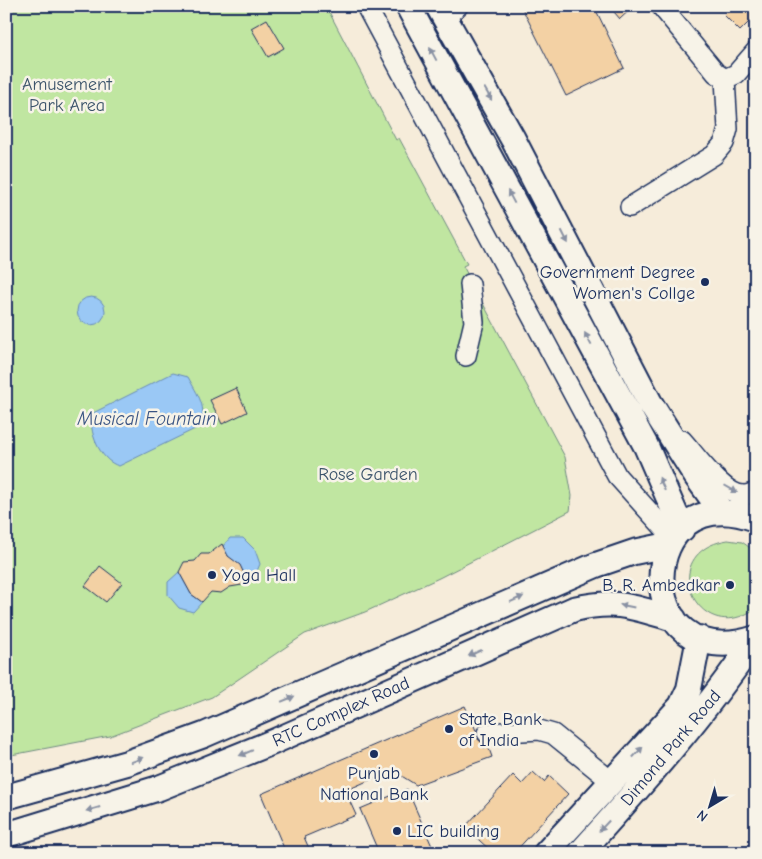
<svg xmlns="http://www.w3.org/2000/svg" width="762" height="859" viewBox="0 0 762 859" font-family="'Comic Neue',sans-serif">
<style>
.green{fill:#c0e6a1;stroke:#6e8a80}
.water{fill:#9ac8f5;stroke:#678bb9}
.building{fill:#f3d1a4;stroke:#1b2f5e}
.lines{fill:none;stroke-linecap:round;stroke-linejoin:round}
.minor-casing{stroke:#1b2f5e;stroke-width:22}
.major-casing{stroke:#1b2f5e;stroke-width:28}
.minor{stroke:#f7f3e8;stroke-width:19}
.major{stroke:#f7f3e8;stroke-width:24}
.oneway{fill:#8991a3}
.poi-dot{fill:#1b2f5e;stroke:#f7f3e8;stroke-width:2}
.labels{text-anchor:middle;dominant-baseline:central;stroke-width:5;stroke-linejoin:round;paint-order:stroke}
.park-label{font-size:18px;fill:#3c546b;stroke:#f7f3e8}
.poi-label{font-size:18px;fill:#1b2f5e;stroke:#f7f3e8;text-anchor:start}
.street-label{font-size:18px;fill:#1b2f5e;stroke:#f7f3e8}
.water-label{font-size:19px;font-style:italic;fill:#3b5584;stroke:#f7f3e8}
</style>
<rect width="100%" height="100%" fill="#f6ecda"/>
<filter id="ink" filterUnits="userSpaceOnUse"><feTurbulence type="fractalNoise" baseFrequency=".02" numOctaves="2"/><feDisplacementMap in="SourceGraphic" scale="10" xChannelSelector="R" yChannelSelector="G"/><feConvolveMatrix kernelMatrix="1 2 1 2 8 2 1 2 1" color-interpolation-filters="sRGB"/></filter>
<g filter="url(#ink)">
<path class="green" d="M6,6H326L396,140L399,138L467,264L463,266L565,457L572,496L570,511L439,578L365,612L305,634L212,697L110,736L6,756Z
M728,540L742,542L756,552V608C698,651 653,552 728,540Z"/>
<path class="water" d="M77 311a14 14 0 1 1 28 0a14 14 0 1 1-28 0Z
M173,373L188,377C197,394 209,408 199,427L119,466C100,461 87,430 93,413Z
M230,538H243L255,550L260,564L254,578H246L228,556L223,546Z
M179,572L191,594L202,602L193,612L179,608L168,595V582Z"/>
<path class="building" d="M521,6H594L624,68L566,96Z
M609,6H634L620,19Z
M733,6H756V15L740,31L724,15Z
M267,19L284,48L268,57L251,28Z
M236,388L247,412L222,424L210,400Z
M222,544L228,556L240,565L246,578L242,585L230,587L221,593L211,592L202,602L191,594L179,572L184,562L195,561L201,554H209Z
M100,566L122,583L106,602L85,586Z
M465,706L484,748L488,746L492,757L416,785L392,770L345,791L356,815L304,837L311,853H286L261,794Z
M533,772L544,782L549,776L568,794L514,853H493L465,827L513,775L522,784Z
M407,789L435,853H379L360,809Z"/>
<g class="lines">
<defs>
<path id="minor" d="M366,6L617,476L673,538
M661,6L716,73L725,79L736,74L756,51
M444,18L458,6
M630,207L714,155L724,143L728,129L725,79
M466,356L474,322L470,284
M682,440C695,454 723,495 744,495C748,495 752,493 756,492
M487,733L539,730L553,734L611,781"/>
<path id="major" d="M408,6L646,446L682,529
M438,6L513,139L650,403L696,476L721,511
M756,519C633,473 627,680 756,638
M6,797L127,763L204,735L596,565L634,552L668,545
M6,835L159,788L273,742L574,609C617,599 633,607 674,619
M546,853L681,706L689,689L699,638
M580,853C642,785 704,715 756,638"/>
</defs>
<use href="#minor" class="minor-casing"/>
<use href="#major" class="major-casing"/>
<use href="#minor" class="minor"/>
<use href="#major" class="major"/>
</g>
<defs><path id="oneway-solid" d="M-6-.8H1V-3.2L6.5 0L1 3.2V.8H-6Z" transform="scale(1.25)"/></defs>
<g class="oneway">
<use href="#oneway-solid" transform="translate(433 54) rotate(-118)"/>
<use href="#oneway-solid" transform="translate(488 94) rotate(60)"/>
<use href="#oneway-solid" transform="translate(511 197) rotate(-118)"/>
<use href="#oneway-solid" transform="translate(565 237) rotate(63)"/>
<use href="#oneway-solid" transform="translate(588 339) rotate(-118)"/>
<use href="#oneway-solid" transform="translate(662 484) rotate(-113)"/>
<use href="#oneway-solid" transform="translate(731 489) rotate(30)"/>
<use href="#oneway-solid" transform="translate(517 599) rotate(-24)"/>
<use href="#oneway-solid" transform="translate(627 606) rotate(-169)"/>
<use href="#oneway-solid" transform="translate(475 653) rotate(156)"/>
<use href="#oneway-solid" transform="translate(288 699) rotate(-23)"/>
<use href="#oneway-solid" transform="translate(638 752) rotate(-47)"/>
<use href="#oneway-solid" transform="translate(246 753) rotate(158)"/>
<use href="#oneway-solid" transform="translate(137 760) rotate(-20)"/>
<use href="#oneway-solid" transform="translate(93 809) rotate(164)"/>
<use href="#oneway-solid" transform="translate(604 826) rotate(133)"/>
</g>
</g>
<g class="poi-dot">
<circle cx="705" cy="282" r="5"/>
<circle cx="212" cy="575" r="5"/>
<circle cx="730" cy="585" r="5"/>
<circle cx="449" cy="729" r="5"/>
<circle cx="374" cy="754" r="5"/>
<circle cx="397" cy="831" r="5"/>
</g>
<g class="labels">
<g class="park-label">
<text x="67" y="84">Amusement<tspan x="67" dy="21">Park Area</tspan></text>
<text x="368" y="474">Rose Garden</text>
</g>
<g class="poi-label">
<text x="695" y="272" text-anchor="end">Government Degree<tspan x="695" dy="21">Women's Collge</tspan></text>
<text x="222" y="575">Yoga Hall</text>
<text x="720" y="585" text-anchor="end">B. R. Ambedkar</text>
<text x="459" y="719">State Bank<tspan x="459" dy="21">of India</tspan></text>
<text x="374" y="773" text-anchor="middle">Punjab<tspan x="374" dy="21">National Bank</tspan></text>
<text x="407" y="831">LIC building</text>
</g>
<g class="street-label">
<text transform="translate(341 712) rotate(-24)">RTC Complex Road</text>
<text transform="translate(671 748) rotate(-50)">Dimond Park Road</text>
</g>
<g class="water-label">
<text x="147" y="419">Musical Fountain</text>
</g>
</g>
<rect width="762" height="859" fill="none" stroke="#f7f3e8" stroke-width="25"/>
<rect x="12" y="12" width="737" height="834" fill="none" stroke="#1b2f5e" stroke-width="2" filter="url(#ink)"/>
<g transform="translate(710 806) rotate(218)" stroke="#f7f3e8" stroke-width="4" paint-order="stroke">
<path d="M0-4L9 19L0 12L-9 19Z" fill="#1b2f5e"/>
<text y="-8" font-size="14" font-weight="bold" text-anchor="middle" fill="#1b2f5e">N</text>
</g>
</svg>
